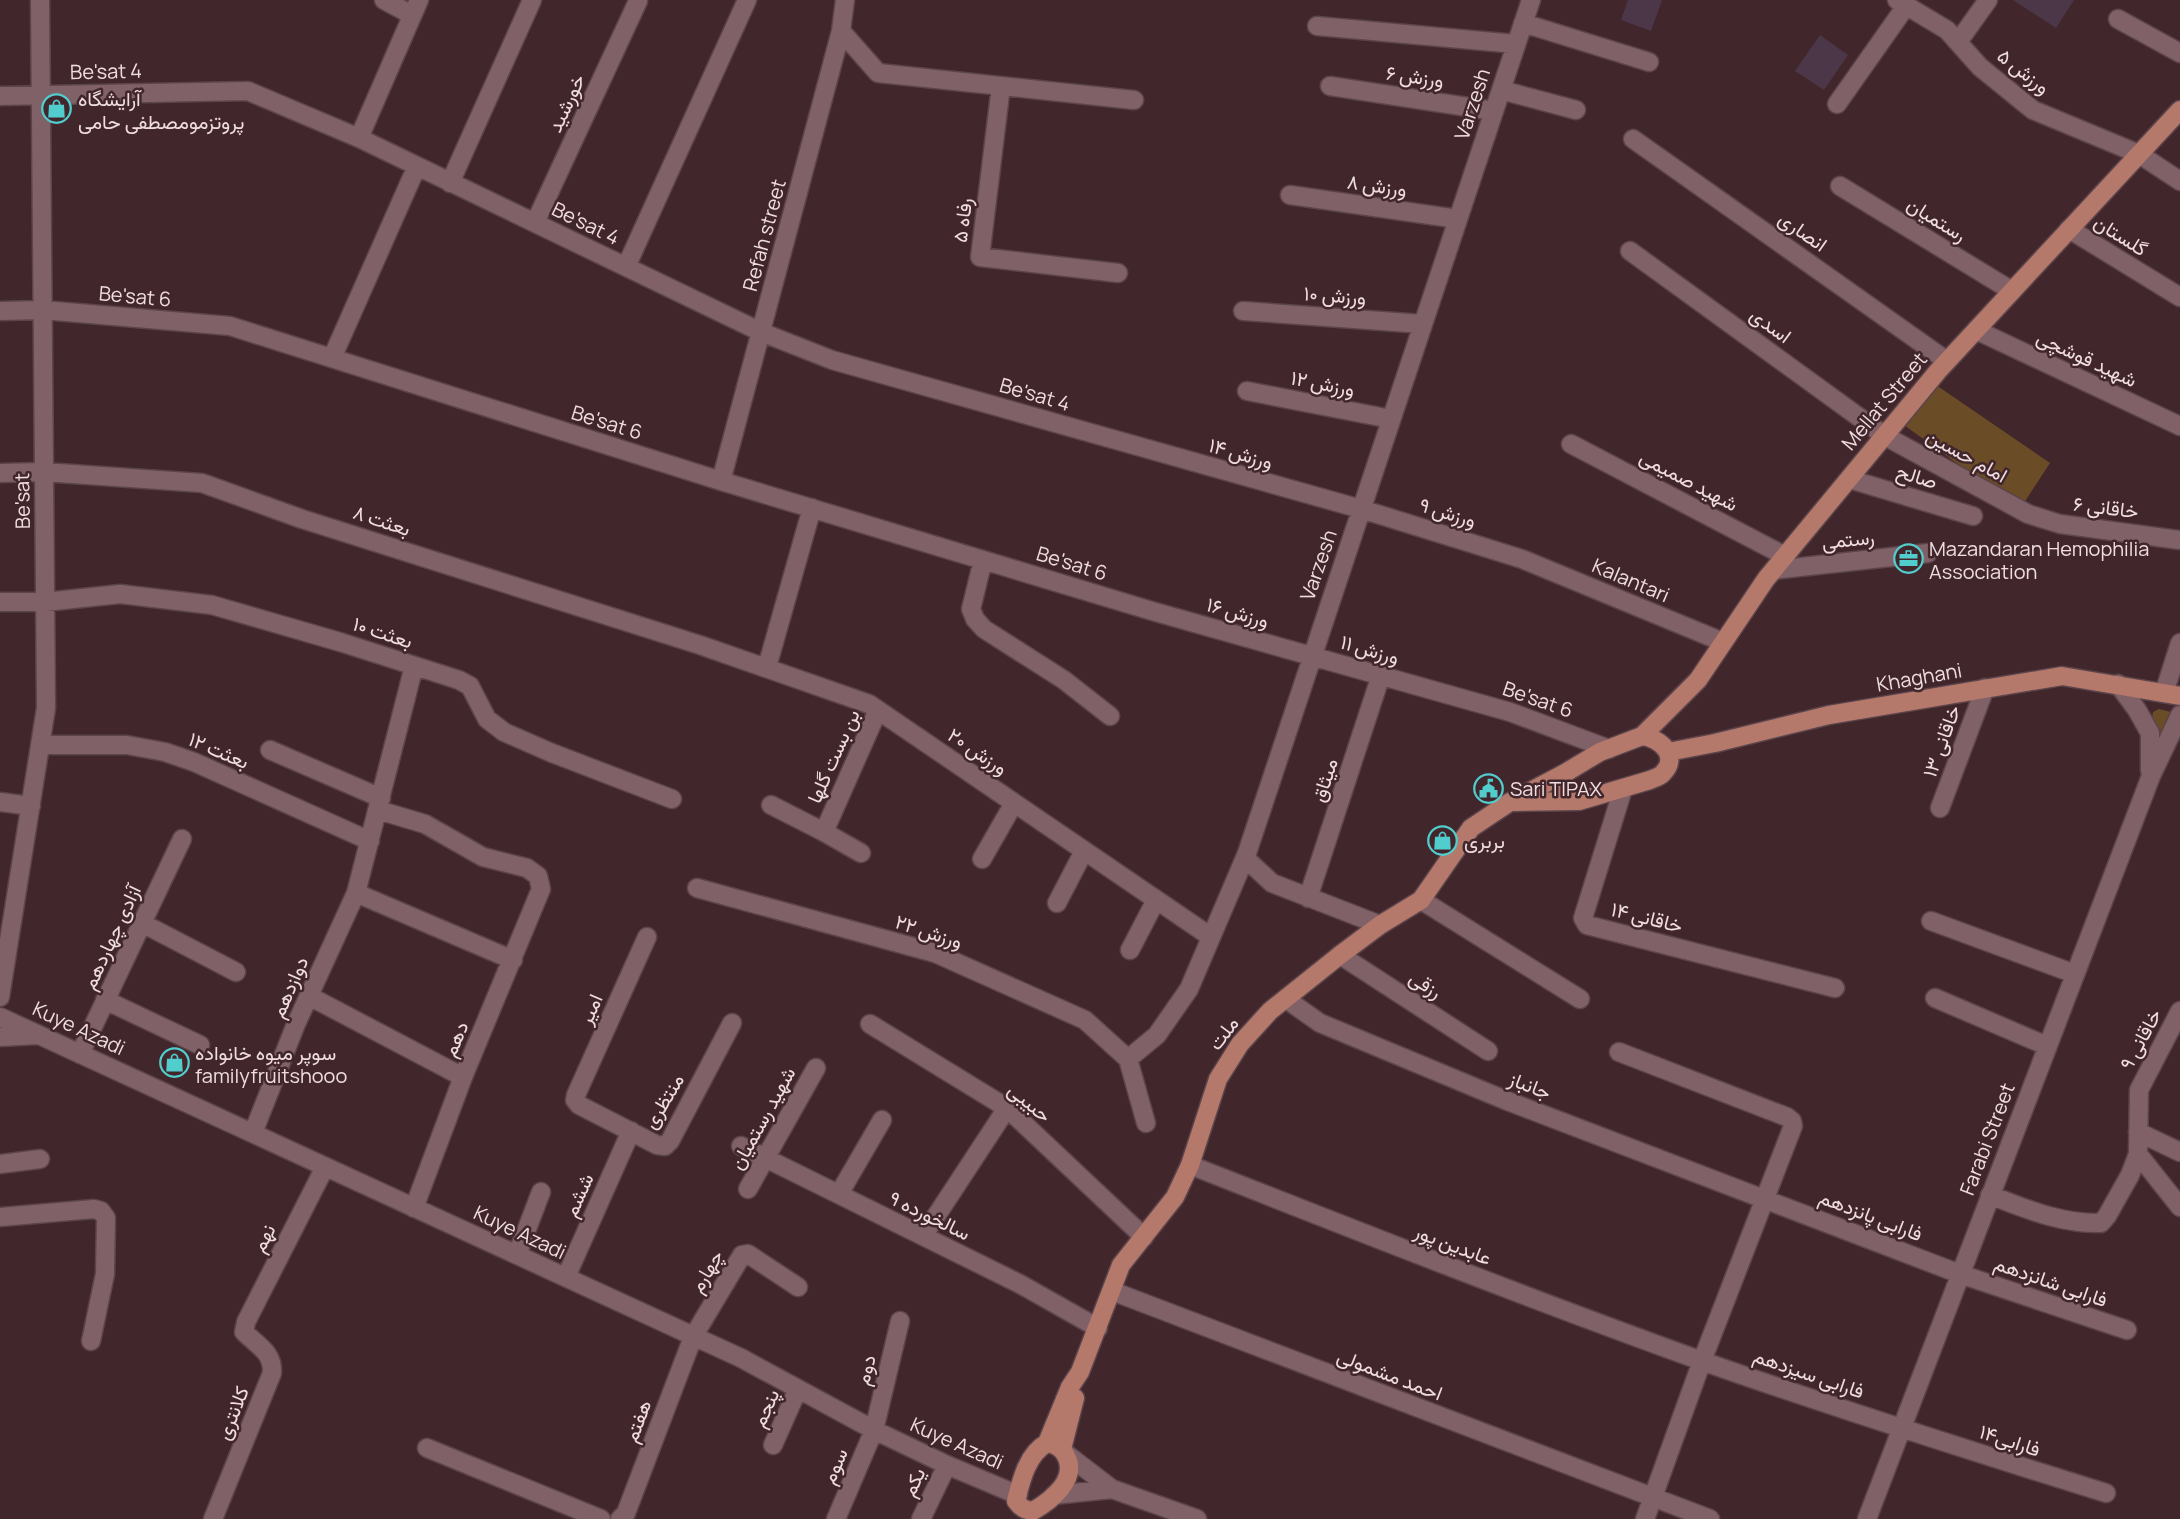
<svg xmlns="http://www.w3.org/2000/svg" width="2180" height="1519" viewBox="0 0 2180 1519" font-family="Manrope,Vazirmatn,sans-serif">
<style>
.green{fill:#6a4d27}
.building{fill:#4c3749}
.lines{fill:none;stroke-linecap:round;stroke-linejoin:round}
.minor-casing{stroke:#5b444a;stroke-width:21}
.major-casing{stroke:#5b444a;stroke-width:21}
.minor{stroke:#806167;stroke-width:18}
.major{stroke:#b5796b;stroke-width:18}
.labels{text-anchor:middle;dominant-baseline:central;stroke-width:5;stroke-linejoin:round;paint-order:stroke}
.street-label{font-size:20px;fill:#efdde0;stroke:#41262c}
.poi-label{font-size:20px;fill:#efdde0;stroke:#41262c;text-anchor:start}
</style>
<rect width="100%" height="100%" fill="#41262c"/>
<path class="green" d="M1936,385L2050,463L2020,509L1904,425Z
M2159,709L2171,712L2173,722L2163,745L2152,718L2153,712Z"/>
<path class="building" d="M1628,0H1662L1651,31L1621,20Z
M2013,0H2074L2056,28Z
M1820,35L1848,55L1824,90L1795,71Z"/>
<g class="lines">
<defs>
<path id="minor" d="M384,0L412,15
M1897,0L1947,30L1980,67L2033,110L2139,154L2180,181
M2118,19L2180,53
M1523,23L1649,62
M1317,26L1516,44
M841,31L878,73L1134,100
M1958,42L1988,0
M1001,86L980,257L1118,273
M1330,86L1494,111
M1501,90L1576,110
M0,96L248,91L359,138L761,332L832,360L1361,509L1522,559L1723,642
M1837,104L1906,6
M359,138L419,0
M1633,139L1947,361
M450,183L532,0
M1840,186L2012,291
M1290,195L1458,219
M535,223L638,1
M2069,229L2180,297
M1630,251L1885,436L2028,514L2060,524L2180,540
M626,267L747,0
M0,311L43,310L230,326L721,481L1152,611L1510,712L1609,749
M1243,311L1423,324
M1976,330L2180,426
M332,358L417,166
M1247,391L1391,419
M1571,444L1785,556
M0,473L44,472L202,483L302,519L700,645L869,704L1211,937
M1849,479L1973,516
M721,481L841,31L845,0
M983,560L971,609L975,619L984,629L1064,680L1110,716
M1774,570L1928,553
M0,602H45L120,594L212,605L340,642L459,680L470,686L487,719L504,732L552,753L672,799
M767,667L812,508
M2118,684L2137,710L2150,733V771
M2164,693L2180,643
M40,745H127L165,752L194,762L370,841
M270,750L381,798
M1623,789L1583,918L1587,925L1835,988
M0,802L31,806
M771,805L824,832L878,710
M1940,808L1985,688
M378,810L425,824L483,857L527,868L538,876L541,889L463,1077L414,1208
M824,832L861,853
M1245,858L1272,883L1380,925
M982,859L1014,803
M697,888L935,953L1085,1020L1128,1059
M356,893L513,960
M1308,898L1381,675
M1421,900L1580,999
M1057,903L1084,851
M1931,921L2075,974
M142,923L236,972
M647,937L576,1095L575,1100L579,1105L657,1145L665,1146L670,1141L732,1023
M1130,950L1156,900
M1340,955L1488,1051
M309,996L463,1077
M0,997L46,708L40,0
M1935,998L2047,1046
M1286,999L1320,1023L1505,1100L1960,1274L2127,1330
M105,1000L200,1045
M0,1017L741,1358L874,1430L947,1465L1018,1495
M870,1024L1007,1108L1144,1237
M0,1037L37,1035
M1619,1052L1787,1117L1792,1121L1793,1126L1702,1361L1645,1519
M80,1054L182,839
M1146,1123L1128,1059L1157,1035L1189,989L1247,853L1531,0
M2138,1132L2180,1152
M253,1133L296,1024L356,893L414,666
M741,1146L1020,1284L1098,1328
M2138,1154L2180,1207
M0,1164L40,1159
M1190,1165C1360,1232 1530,1299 1702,1361C1835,1408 1971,1451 2106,1493
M748,1189L816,1068
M839,1194L882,1120
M1990,1195C2026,1209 2061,1224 2101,1223L2107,1216L2130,1175L2138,1154L2139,1090L2180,1011
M0,1217L94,1209L101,1211L106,1218L105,1274L91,1341
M923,1236L1007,1108
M517,1255L541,1192
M566,1277L631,1131
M1112,1291L1710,1519
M773,1445L798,1389
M427,1448L601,1519
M1065,1453L1112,1489L1197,1519
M1054,1495L1112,1489
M213,1519L272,1373C273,1352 258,1346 244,1332L246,1322L325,1167
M620,1519L626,1513L693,1337L742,1255L748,1254L798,1287
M836,1519L874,1430L900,1321
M921,1519L947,1465
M1867,1519L2151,776L2180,715"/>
<path id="major" d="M1642,736L1698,680L1766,579L1938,371L2180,110
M1642,736C1660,738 1680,756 1663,773C1660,777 1654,778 1650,780L1579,801L1568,797L1563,789L1565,773L1600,752Z
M1668,752L1715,743L1829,715L2062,676L2180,696
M1515,802L1579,801
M1047,1443L1070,1387L1080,1372L1121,1265L1175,1197L1190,1165L1218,1079L1240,1044L1270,1011L1340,955L1380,925L1421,900L1471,828L1510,802L1565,773
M1047,1443C1056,1444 1062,1448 1066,1456C1078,1479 1052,1500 1033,1511C1025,1510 1021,1508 1016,1501C1021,1481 1027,1454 1047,1443Z
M1062,1449L1075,1398"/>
</defs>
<use href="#minor" class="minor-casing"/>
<use href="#major" class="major-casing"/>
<use href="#minor" class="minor"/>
<use href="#major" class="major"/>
</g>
<defs>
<symbol id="shop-ring" viewBox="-11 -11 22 22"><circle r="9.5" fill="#41262c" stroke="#52cdcd" stroke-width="1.5"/><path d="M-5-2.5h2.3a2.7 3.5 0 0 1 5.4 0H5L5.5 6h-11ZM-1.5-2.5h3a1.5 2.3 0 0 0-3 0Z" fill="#52cdcd"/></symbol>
<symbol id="office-ring" viewBox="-11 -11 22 22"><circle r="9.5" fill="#41262c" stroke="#52cdcd" stroke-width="1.5"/><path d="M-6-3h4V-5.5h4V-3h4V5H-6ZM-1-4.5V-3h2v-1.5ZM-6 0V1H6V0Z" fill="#52cdcd"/></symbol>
<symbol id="civic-ring" viewBox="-11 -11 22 22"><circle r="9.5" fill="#41262c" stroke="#52cdcd" stroke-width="1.5"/><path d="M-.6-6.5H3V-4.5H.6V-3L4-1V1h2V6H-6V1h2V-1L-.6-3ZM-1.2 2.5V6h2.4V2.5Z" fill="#52cdcd"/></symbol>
</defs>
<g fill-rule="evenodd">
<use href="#shop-ring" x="40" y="92" width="33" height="33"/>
<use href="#office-ring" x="1892" y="542" width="33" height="33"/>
<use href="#civic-ring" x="1472" y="772" width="33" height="33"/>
<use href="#shop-ring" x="1426" y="824" width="33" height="33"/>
<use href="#shop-ring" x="158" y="1046" width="33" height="33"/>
</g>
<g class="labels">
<g class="street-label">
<text transform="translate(106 71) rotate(-1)">Be'sat 4</text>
<text transform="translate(2024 71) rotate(38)">ورزش ۵</text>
<text transform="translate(1415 76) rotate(8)">ورزش ۶</text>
<text transform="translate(566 103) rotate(-65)">خورشید</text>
<text transform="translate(1472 104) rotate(-72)">Varzesh</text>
<text transform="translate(1377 185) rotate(8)">ورزش ۸</text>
<text transform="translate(1937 219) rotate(32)">رستمیان</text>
<text transform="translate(962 220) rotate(-83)">رفاه ۵</text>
<text transform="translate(586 223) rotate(26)">Be'sat 4</text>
<text transform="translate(1803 231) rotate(35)">انصاری</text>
<text transform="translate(764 235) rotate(-75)">Refah street</text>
<text transform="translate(2121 235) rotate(32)">گلستان</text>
<text transform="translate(1335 295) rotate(4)">ورزش ۱۰</text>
<text transform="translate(135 296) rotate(5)">Be'sat 6</text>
<text transform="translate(1771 325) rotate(36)">اسدی</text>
<text transform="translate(2087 358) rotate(25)">شهید قوشچی</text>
<text transform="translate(1323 383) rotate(11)">ورزش ۱۲</text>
<text transform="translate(1035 394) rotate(16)">Be'sat 4</text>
<text transform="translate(1884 401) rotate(-50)">Mellat Street</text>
<text transform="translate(607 422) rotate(17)">Be'sat 6</text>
<text transform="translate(1241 453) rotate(16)">ورزش ۱۴</text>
<text transform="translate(1967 455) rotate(29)">امام حسین</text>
<text transform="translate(1917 476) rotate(17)">صالح</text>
<text transform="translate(1689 480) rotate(28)">شهید صمیمی</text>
<text transform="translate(22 501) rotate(-91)">Be'sat</text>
<text transform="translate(2106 507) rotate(7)">خاقانی ۶</text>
<text transform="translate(1448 512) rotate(17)">ورزش ۹</text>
<text transform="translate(382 520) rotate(18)">بعثت ٨</text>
<text transform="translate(1848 539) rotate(-6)">رستمی</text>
<text transform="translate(1072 563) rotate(17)">Be'sat 6</text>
<text transform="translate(1318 565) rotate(-71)">Varzesh</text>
<text transform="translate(1631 580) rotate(23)">Kalantari</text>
<text transform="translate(1238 612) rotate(16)">ورزش ۱۶</text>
<text transform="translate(383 632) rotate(18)">بعثت ۱۰</text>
<text transform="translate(1370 649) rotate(16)">ورزش ۱۱</text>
<text transform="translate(1919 677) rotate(-10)">Khaghani</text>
<text transform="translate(1538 699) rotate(19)">Be'sat 6</text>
<text transform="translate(1941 741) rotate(-70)">خاقانی ۱۳</text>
<text transform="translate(219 750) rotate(23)">بعثت ۱۲</text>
<text transform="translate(978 751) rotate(34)">ورزش ۲۰</text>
<text transform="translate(833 756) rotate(-66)">بن بست گلها</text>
<text transform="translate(1324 780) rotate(-72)">میثاق</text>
<text transform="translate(1647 917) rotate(14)">خاقانی ۱۴</text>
<text transform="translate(929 931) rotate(18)">ورزش ۲۲</text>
<text transform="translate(111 937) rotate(-65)">آزادی چهاردهم</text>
<text transform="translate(1426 984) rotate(33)">رزقی</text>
<text transform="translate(289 987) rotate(-66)">دوازدهم</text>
<text transform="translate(590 1009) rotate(-66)">امیر</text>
<text transform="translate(79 1028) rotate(25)">Kuye Azadi</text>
<text transform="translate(1223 1033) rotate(-53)">ملت</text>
<text transform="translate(455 1039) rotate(-67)">دهم</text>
<text transform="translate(2140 1039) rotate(-62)">خاقانی ٩</text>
<text transform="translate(1530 1085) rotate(21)">جانباز</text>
<text transform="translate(663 1101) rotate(-59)">منتظری</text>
<text transform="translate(1030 1102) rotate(40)">حبیبی</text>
<text transform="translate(762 1118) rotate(-61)">شهید رستمیان</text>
<text transform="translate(1987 1139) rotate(-69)">Farabi Street</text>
<text transform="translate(578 1195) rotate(-66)">ششم</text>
<text transform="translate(930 1215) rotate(26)">سالخورده ۹</text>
<text transform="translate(1871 1215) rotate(21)">فارابی پانزدهم</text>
<text transform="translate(520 1232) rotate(25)">Kuye Azadi</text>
<text transform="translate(263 1238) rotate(-63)">نهم</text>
<text transform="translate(1453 1244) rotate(21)">عابدین پور</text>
<text transform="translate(706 1271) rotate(-59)">چهارم</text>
<text transform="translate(2051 1281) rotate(19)">فارابی شانزدهم</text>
<text transform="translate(865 1370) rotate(-76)">دوم</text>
<text transform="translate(1809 1373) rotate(19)">فارابی سیزدهم</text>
<text transform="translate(1390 1374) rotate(21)">احمد مشمولی</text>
<text transform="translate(765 1408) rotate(-66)">پنجم</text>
<text transform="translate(232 1413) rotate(-68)">کلانتری</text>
<text transform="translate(637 1421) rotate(-69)">هفتم</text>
<text transform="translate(2010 1440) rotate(18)">فارابی۱۴‌</text>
<text transform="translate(957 1443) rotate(24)">Kuye Azadi</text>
<text transform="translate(834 1466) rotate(-67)">سوم</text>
<text transform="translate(913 1482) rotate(-65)">یکم</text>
</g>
<g class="poi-label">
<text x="78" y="98">آرایشگاه<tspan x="78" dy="23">پروتزمومصطفی حامی</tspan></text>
<text x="1929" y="548">Mazandaran Hemophilia<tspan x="1929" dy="23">Association</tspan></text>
<text x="1510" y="788">Sari TIPAX</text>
<text x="1464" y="840">بربری</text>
<text x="195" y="1052">سوپر میوه خانواده<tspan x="195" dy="23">familyfruitshooo</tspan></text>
</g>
</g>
</svg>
